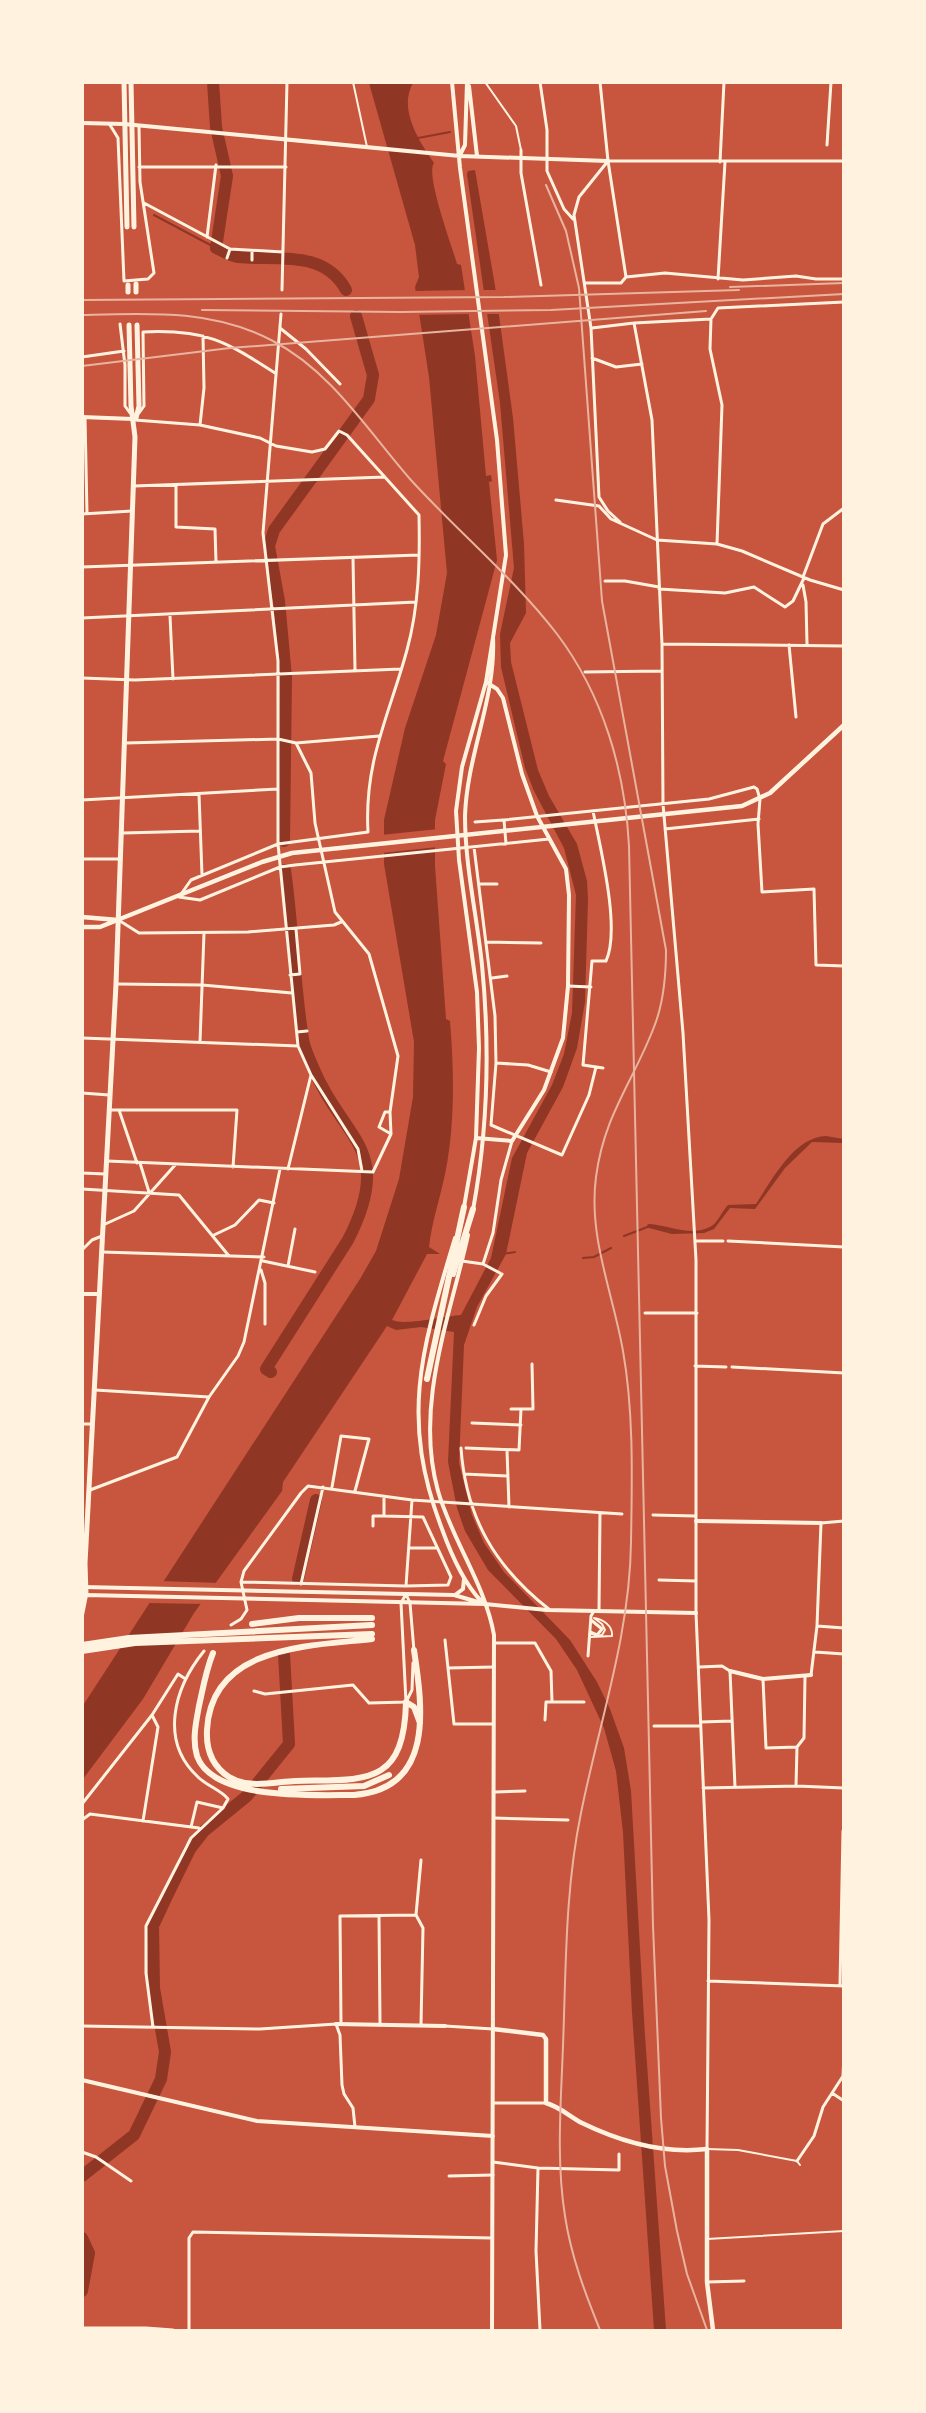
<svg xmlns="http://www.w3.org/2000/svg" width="926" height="2413" viewBox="0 0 926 2413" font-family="'Noto Sans',sans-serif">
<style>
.water{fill:#8f3625}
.pier{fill:#c8553d}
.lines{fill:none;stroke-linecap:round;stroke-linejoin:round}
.stream{stroke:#8f3625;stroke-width:2}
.river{stroke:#8f3625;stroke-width:12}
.pedestrian{stroke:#fff3e0;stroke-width:2}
.minor{stroke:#fff3e0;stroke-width:3}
.tertiary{stroke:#fff3e0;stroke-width:4}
.secondary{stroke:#fff3e0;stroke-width:4.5}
.trunk{stroke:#fff3e0;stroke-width:5}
.motorway{stroke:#fff3e0;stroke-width:6}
.rail{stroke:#e9b49f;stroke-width:2}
</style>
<rect width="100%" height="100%" fill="#c8553d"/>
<path class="water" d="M369,83H413C398,109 419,141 434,163C425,174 452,246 457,264L461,265L475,356L486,476L491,475L492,481L489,482L497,560L443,761L446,764L435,820V866L446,1019L450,1021C454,1069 455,1122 446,1169C441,1196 432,1220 429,1247L440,1254H427L392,1320C405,1326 444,1316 461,1315L491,1258L512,1158L552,1085L564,1054L572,1013L576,895L564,848L534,791L525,768L501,667L500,634L514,568L500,403L467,174L468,171L475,170L495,286L513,418L524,544L526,613L510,643L511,662L538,770L549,796L577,844L587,881L588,899L585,1002L577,1048L563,1087L527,1153L506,1254L477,1307L464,1345L459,1463L472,1515L484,1543L504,1572L570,1640L597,1682L610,1709L624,1748L631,1791L645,2036L666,2330H654L632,2012L623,1832L616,1771L604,1728L577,1670L556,1639L488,1570L465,1531L457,1508L448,1462L454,1332L421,1327L396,1330L387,1326L283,1482L282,1491L194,1613L143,1699L83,1779L82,1707L360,1279L376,1251L399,1179L413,1097L414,1042L384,864V820L405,728L436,635L447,573L429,377L415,287L419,277L415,245Z
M826,1136L843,1139V1143L812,1142L785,1168L755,1209L730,1208L714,1229L704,1233L672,1234L649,1228L647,1225L649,1224C669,1225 690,1237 710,1227C718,1223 722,1211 728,1205L756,1204C772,1180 794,1137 826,1136Z"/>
<path class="pier" d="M468,290L471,314L415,315L412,291Z
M481,290H499L502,314H484Z
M438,829V847L382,853L381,835Z
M160,1581L220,1583L205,1604L146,1603Z"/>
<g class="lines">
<path class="stream" d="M418,138L450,132
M154,215L216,248
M624,1236L650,1226
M503,1254L515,1252
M583,1258L594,1257L611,1248"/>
<path class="river" d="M213,82L216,127L227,176L216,248C223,251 231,256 238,257C276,261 324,249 346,290
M284,841L286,677L279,601L269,546L274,530L369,399L373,375L356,316
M271,1372L266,1369L348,1240C396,1147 342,1140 312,1065C309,1057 304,1048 303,1039C294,983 293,926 285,870
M298,1579L316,1500
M82,2176L134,2135L161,2079L165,2052L154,1988L153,1926L167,1896L190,1849L204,1831L247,1796L289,1744L284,1654
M82,2238L89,2253L82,2291"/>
<path class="pedestrian" d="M353,82L367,147
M485,82L516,126L521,150
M594,1618C603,1619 613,1626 612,1636L591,1637L602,1635L605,1630L602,1624Z
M707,2149L738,2150L797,2161L800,2165
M707,2239L844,2231"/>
<path class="minor" d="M540,82L547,130V171L564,209L573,219
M600,82L608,161L626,277
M110,125L118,138L124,281L148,279L154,273L140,182L139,127
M827,145L831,82
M521,150V173L541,285
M608,161L579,197L574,215L591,328L599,497L608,511L620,522
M608,161H844
M720,162L724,82
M139,167H286
M144,203L230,249L283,252
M207,237L216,165
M227,258L230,249
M252,260V251
M626,277L665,273L743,280L796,276L816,279H844
M718,279L725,162
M585,283H621L626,277
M282,290L287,82
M711,319L710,349L722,405L717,544
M634,323L652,420L662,644L663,804L683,1033L696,1260V1613L709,1920L707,2149
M120,324L125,365V406L130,413
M280,328L306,349L340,384
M592,328L634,323L711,319L718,308L844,302
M82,357L124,351
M592,358L616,367L642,364
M139,413L144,406L143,332C206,329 225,341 275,373
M85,417L87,514
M135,420L200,425L260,438L276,446L312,452L325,449L339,431L347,435L419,515C420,561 419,606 407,650C389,716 364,761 368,832L278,844L191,880L179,897L200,900L280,867L295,865L549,839
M200,425L204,388L203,336
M176,485V527L215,529L216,562
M134,486L385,477
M556,500L599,506L611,519L657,540L717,544L742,551L810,580L844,590
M82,514L132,511
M353,558L355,670
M82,567L419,555
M803,577L823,524L844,508
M605,581H625L659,587
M803,585L806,602L807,644
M659,589L725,593L754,587L785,607L793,601L804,578
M170,616L173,679
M82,618L416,602
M662,644L844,646
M789,645L796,717
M585,672L662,671
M82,678L135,680L401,669
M126,743L278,739L296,743L379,736
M199,794L202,875
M82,800L278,789
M593,811C600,847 621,929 606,961H592L583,1065L603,1068
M475,822L503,820
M665,829L759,819
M123,833L200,831
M506,844L504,820L709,799L754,787L757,789L760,799L758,824L762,892L814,889L816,965L844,966
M474,847L495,1016L496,1063L491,1125L562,1155L589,1095L596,1067
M82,859H120
M479,884H497
M120,921L139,933L248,932L334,925L341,922
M487,942L541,943
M290,975L300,974L296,929
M492,978L507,976
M117,984L202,985L292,993
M568,986L591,987
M297,1032L307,1031
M82,1038L298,1046L278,844V661L263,533L281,314
M200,1042L204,933
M298,1046L311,1075L358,1149L362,1171
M496,1063L528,1065L551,1072
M82,1093L109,1095
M110,1110H237L233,1167
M119,1110L137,1163
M390,1112H385L379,1127L391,1134
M107,1161L373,1172L391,1134L390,1112L398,1056L369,954L335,912L315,823L311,773L296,743
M140,1163L149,1192
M288,1169L311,1075
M82,1173L105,1174
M82,1189L179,1195L229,1256
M103,1225L134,1211L176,1164
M214,1235L235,1225L259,1200L274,1203
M695,1241H723
M728,1241L844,1247
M82,1250L92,1240L102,1236
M102,1252L264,1257
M263,1261L315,1272
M462,1261L483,1264L500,1273
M483,1264L493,1233L501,1180L512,1141
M288,1266L295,1229
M261,1270L265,1283V1324
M645,1313H697
M474,1325L486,1296L502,1274
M695,1366L726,1367
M732,1367L844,1373
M95,1390L209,1397
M511,1409H533L532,1364
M472,1423L521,1425
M82,1424H91
M461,1448C466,1518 495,1567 550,1610
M466,1448L519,1450L521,1409
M507,1450L509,1507
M464,1474L507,1476
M332,1487L341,1436L369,1439L355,1491
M90,1490L177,1457L209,1397L238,1356L244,1342L280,1169
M653,1515L695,1516
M384,1516L423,1517L451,1577L448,1585L406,1586
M373,1526V1516H384V1496
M409,1548H437
M659,1580L696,1581
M241,1582L406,1586L412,1500
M301,1584L323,1487
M406,1594L410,1603L414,1651
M599,1611L600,1513
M231,1625L241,1619L247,1610L241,1582L244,1571L301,1493L308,1486L412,1500L622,1514
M817,1626L844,1628
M590,1632L597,1635L602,1629L591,1620
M445,1640L454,1724H493
M494,1643H535L551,1671L552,1702H546L545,1720
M815,1652L844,1654
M588,1656L591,1616L594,1611
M700,1667L722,1666L730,1671L735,1787
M448,1668L494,1667
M811,1675L817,1626L821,1523L844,1521
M763,1679L766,1748L797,1747
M254,1691L265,1694L353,1685L369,1703L406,1702L412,1690L413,1663
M406,1702L401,1603L406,1594
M552,1702H584
M701,1722L732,1721
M654,1726H701
M796,1786L797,1747L804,1738L805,1677
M703,1788L797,1786L844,1788
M495,1792L525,1791
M82,1804L152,1715L178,1674L184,1678
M494,1818L568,1820
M82,1820L90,1814L199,1828
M143,1821L158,1727L152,1715
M191,1827L197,1802L223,1808
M421,1860L416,1915L423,1928L421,2024
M379,1916L380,2023
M708,1981L844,1986
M840,1985L843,1831
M341,2024L340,1916L416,1915
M82,2026L260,2029L336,2024L340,2035L342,2085L344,2094L353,2108L355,2127
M445,2026L493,2029
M153,2027L146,1973V1926L191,1838L223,1808L228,1799C221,1790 207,1786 198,1777C159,1741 174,1688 204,1651
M832,2093L844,2101
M494,2103H546
M82,2152L96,2157L131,2181
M797,2161L814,2136L823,2107L843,2076L844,2054
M493,2162L538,2168L619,2170V2154
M538,2168L536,2251L540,2330
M449,2176L493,2175
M82,2249V2276
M707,2282L744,2281
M82,2328H146L173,2330
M189,2330V2238L193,2232L492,2238"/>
<path class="tertiary" d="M452,82L460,168L497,440L506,555L486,682L462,767L456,811L459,860L477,992L479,1048L476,1138L464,1207
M469,86L477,156
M82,123L124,124L460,156L608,161
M460,155L465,145L467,82
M82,417L133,419
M476,1138L512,1141L544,1090L563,1038L568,986L569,895L566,869L537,816L522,774L503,698L497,689L486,682
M473,1210C488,1129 490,1047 482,965C477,916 465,866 465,816C467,754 496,699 493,637
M468,1235C450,1317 414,1406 438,1491C452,1540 485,1584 494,1635L492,2330
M455,1238C422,1348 399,1417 442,1529C451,1554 463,1582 481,1601
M82,1294H99
M696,1521L821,1523
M82,1587L454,1595L478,1602
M455,1595L463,1589L464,1579
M82,1615L86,1595L485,1604L547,1610L696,1613
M730,1671L763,1679L811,1675
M336,2024L445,2026
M82,2080L257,2121L493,2136"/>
<path class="secondary" d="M82,917L118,920
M82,927H100L262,862L292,853L742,806L770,793L844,725
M493,2029L543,2035L546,2039V2103C560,2107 569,2116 582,2123C621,2142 664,2154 707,2149V2282L713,2330"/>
<path class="trunk" d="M124,82L127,227
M131,82L134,227
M136,284V292
M128,285V292
M136,418L139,406L137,325
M82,1595H86L85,1563L116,984L135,437L131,406L129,325"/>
<path class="motorway" d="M453,1274L473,1209
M427,1379L464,1207
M252,1624L299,1618H372
M372,1639C311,1646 211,1645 207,1730C206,1749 212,1766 229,1777C248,1789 274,1782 295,1781C364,1779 404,1788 406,1702L414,1707L420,1723
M82,1645L129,1638L372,1625
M82,1651L135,1643L372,1634
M213,1653C206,1670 203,1688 199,1706C196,1722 192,1740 197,1756C213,1801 314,1795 354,1795C434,1789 423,1709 414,1650
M281,1789L364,1786L389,1775"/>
<path class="rail" d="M546,185L566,231L579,288L602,601L666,950C666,976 664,1002 654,1027C633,1082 604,1115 596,1177C588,1237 613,1293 623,1351C634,1413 632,1480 631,1542C630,1635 599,1723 581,1813C565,1890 566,1968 563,2046C561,2102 556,2160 565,2216C571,2256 585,2293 600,2330
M730,287L844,283
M82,300L504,297L739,290
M202,310L400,312L551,310L844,294
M82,315C149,313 213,309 273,341C331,371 368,431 410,479C457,531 514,578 557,634C603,695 625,770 629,846L653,1926L661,2118L665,2166L677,2231L687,2274L707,2330
M82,366L230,348L706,311"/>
</g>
<rect width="926" height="2413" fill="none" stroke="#fff3e0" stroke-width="168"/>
</svg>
